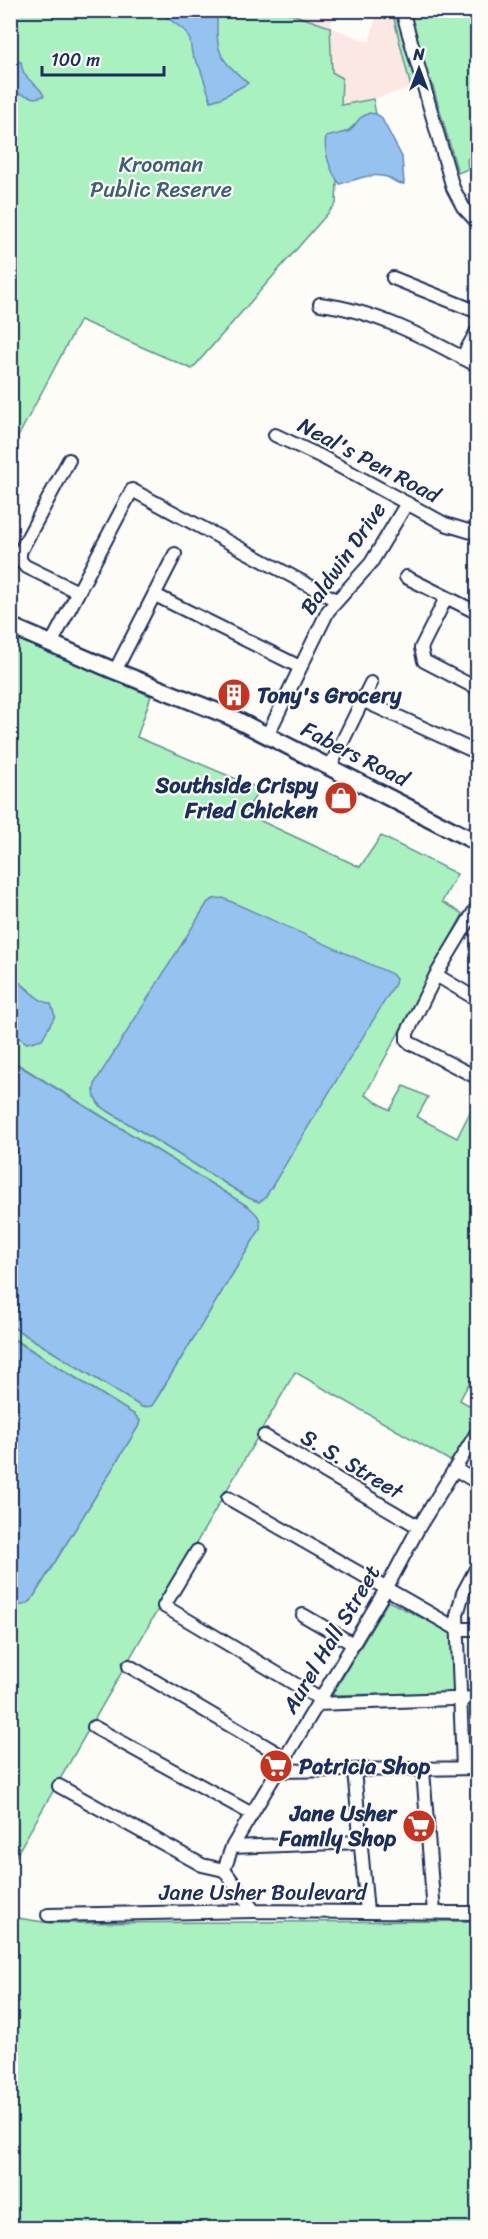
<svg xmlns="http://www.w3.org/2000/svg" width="488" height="2239" viewBox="0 0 488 2239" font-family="Sriracha,sans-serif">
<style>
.built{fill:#fbe8e2}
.green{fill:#a9f1bf;stroke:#62908e;stroke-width:1.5;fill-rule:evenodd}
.water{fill:#96c2ef;stroke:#6587b5;stroke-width:1.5}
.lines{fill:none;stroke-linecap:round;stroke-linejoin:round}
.minor-casing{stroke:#1b2f5e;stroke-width:16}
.major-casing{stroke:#1b2f5e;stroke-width:20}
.minor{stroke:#fdfcf7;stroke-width:12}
.major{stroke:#fdfcf7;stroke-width:15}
.labels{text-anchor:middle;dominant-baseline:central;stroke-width:4.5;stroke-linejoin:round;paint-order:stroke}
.park-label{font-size:22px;fill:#3e6076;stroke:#fdfcf7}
.street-label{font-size:22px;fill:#1b2f5e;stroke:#fdfcf7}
.poi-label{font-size:22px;font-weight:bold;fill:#1b2f5e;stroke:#fdfcf7;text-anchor:start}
</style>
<rect width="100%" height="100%" fill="#fdfcf7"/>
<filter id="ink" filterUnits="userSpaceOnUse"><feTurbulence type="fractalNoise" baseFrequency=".0167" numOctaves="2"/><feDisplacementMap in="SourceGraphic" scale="12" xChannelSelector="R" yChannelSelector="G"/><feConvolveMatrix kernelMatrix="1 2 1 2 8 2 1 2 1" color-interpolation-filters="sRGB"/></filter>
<g filter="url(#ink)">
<path class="built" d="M283,11H335L330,27L369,42L378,11H392L411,88L373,99L339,106L332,71L330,27Z"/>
<path class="green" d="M10,11H159L161,13L283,11L330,27L332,72L342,78L341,105L373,99L376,114C358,111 356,132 339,134L336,204L192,369L80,320L11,450Z
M392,11H477V146L467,160L468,169L458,173L431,80L411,88Z
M11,636L151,696L137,737L260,789L246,811L261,821L360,867L381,836L457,874L442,902L463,914L365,1095L390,1110L404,1086L428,1097L417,1117L457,1138L478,1096L477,1368L460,1400L477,1410V1417L452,1462L295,1372L11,1864V1603L18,1606L31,1601L138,1427L140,1421L135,1415L11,1337V1326L142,1407L152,1406L260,1229L249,1207L11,1060V1032L27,1043L39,1001L28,989L11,976ZM214,899L259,1202L249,1198L108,1111L98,1104L94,1089L208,902Z
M388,1601L453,1633V1693L332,1695Z
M11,1917L50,1923L477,1921V2228H11Z"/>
<path class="water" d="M159,11H217C217,52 215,55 248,83L221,98L211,101L200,68L192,54L190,40L185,31Z
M11,60L21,62C23,83 38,81 44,96L35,98L17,93L11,77Z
M369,113L376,114L381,117L402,157L404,184C396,184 394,180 387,177C371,172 356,180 340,184C331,173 323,151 326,137L350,131L360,118Z
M223,898L392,974L396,979L395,984L265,1198L259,1202L249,1198L108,1111C96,1103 91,1096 96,1081L208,902L214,899Z
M11,976C26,985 34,1000 51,1004L55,1016L42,1039L27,1043L11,1032Z
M10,1060L249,1207C256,1213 262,1218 260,1229L152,1406L142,1407L11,1326Z
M10,1337L135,1415L140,1421L138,1427L31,1601C23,1606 19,1607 10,1603Z"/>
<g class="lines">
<defs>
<path id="minor" d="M402,10L453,188L463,207L478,223
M393,278L478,312
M320,304C377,311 428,339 478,366
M462,358L478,329
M275,435L322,457L445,524L478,534
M69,460L20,552V560L25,566L78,592
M406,577L478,613
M155,595L300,667
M446,598L421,648L424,661L478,689
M51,644L132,490L336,600
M115,671L175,554
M364,701L478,753
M268,734L328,611L371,563L407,503
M330,767L371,683
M436,975L478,1000
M476,1077L410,1043L407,1040V1033L436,975L478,905
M264,1436L419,1527
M455,1469L478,1483
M228,1498L457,1629H478
M197,1551L164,1606L320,1699
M303,1615L353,1644
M129,1666L284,1757
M317,1704L478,1698
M94,1727L252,1814
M463,1768L457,1615L463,1593L478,1565
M354,1770L367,1912
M423,1770L434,1913
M278,1771L478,1768
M59,1786L202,1865L224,1870
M232,1847L360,1842
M224,1870L232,1847L386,1589L419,1527L478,1431
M224,1870L254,1911
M48,1915L254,1911L478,1913"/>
<path id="major" d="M10,626L115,671L231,717L478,843"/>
</defs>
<use href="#minor" class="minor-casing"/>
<use href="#major" class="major-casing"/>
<use href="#minor" class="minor"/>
<use href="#major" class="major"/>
</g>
</g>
<defs>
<symbol id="building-disc" viewBox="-11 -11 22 22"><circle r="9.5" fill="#c8321e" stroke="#fdfcf7"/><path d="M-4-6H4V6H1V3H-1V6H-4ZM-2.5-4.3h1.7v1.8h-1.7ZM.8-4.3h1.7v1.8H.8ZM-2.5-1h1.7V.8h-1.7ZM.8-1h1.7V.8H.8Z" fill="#fff"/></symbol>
<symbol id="shop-disc" viewBox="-11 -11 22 22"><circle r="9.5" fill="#c8321e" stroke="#fdfcf7"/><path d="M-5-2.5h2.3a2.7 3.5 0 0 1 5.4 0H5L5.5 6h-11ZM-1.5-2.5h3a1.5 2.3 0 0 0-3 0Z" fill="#fff"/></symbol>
<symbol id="supermarket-disc" viewBox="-11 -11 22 22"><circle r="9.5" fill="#c8321e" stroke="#fdfcf7"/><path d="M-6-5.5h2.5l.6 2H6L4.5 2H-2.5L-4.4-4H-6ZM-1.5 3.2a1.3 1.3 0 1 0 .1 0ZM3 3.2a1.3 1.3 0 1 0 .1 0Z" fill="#fff"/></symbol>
</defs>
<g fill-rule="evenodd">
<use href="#building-disc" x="215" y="676" width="38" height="38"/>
<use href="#shop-disc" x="322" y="779" width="38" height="38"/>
<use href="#supermarket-disc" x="257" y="1747" width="38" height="38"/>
<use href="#supermarket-disc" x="400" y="1807" width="38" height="38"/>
</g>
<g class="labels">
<g class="park-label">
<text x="161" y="164">Krooman<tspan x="161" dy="25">Public Reserve</tspan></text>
</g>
<g class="street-label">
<text transform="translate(369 460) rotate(28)">Neal's Pen Road</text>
<text transform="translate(343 558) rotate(-55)">Baldwin Drive</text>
<text transform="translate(355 754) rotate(27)">Fabers Road</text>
<text transform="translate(352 1464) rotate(31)">S. S. Street</text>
<text transform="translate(331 1639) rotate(-59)">Aurel Hall Street</text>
<text x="263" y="1892">Jane Usher Boulevard</text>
</g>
<g class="poi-label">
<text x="257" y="695">Tony's Grocery</text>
<text x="318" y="785" text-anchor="end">Southside Crispy<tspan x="318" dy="25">Fried Chicken</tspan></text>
<text x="299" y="1766">Patricia Shop</text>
<text x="396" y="1813" text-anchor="end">Jane Usher<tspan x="396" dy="25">Family Shop</tspan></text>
</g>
</g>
<rect width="488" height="2239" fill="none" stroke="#fdfcf7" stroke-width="36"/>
<rect x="18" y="18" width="452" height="2203" fill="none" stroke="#1b2f5e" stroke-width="2" filter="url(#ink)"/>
<g transform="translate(419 69)" stroke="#fdfcf7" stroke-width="4.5" paint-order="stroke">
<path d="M0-4.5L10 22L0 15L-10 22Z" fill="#1b2f5e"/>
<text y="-9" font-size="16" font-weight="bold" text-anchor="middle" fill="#1b2f5e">N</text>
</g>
<path d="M42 66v9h122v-9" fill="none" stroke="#1b2f5e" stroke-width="3"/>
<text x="51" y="66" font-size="18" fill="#1b2f5e" stroke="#fdfcf7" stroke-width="4.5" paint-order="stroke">100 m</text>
</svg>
